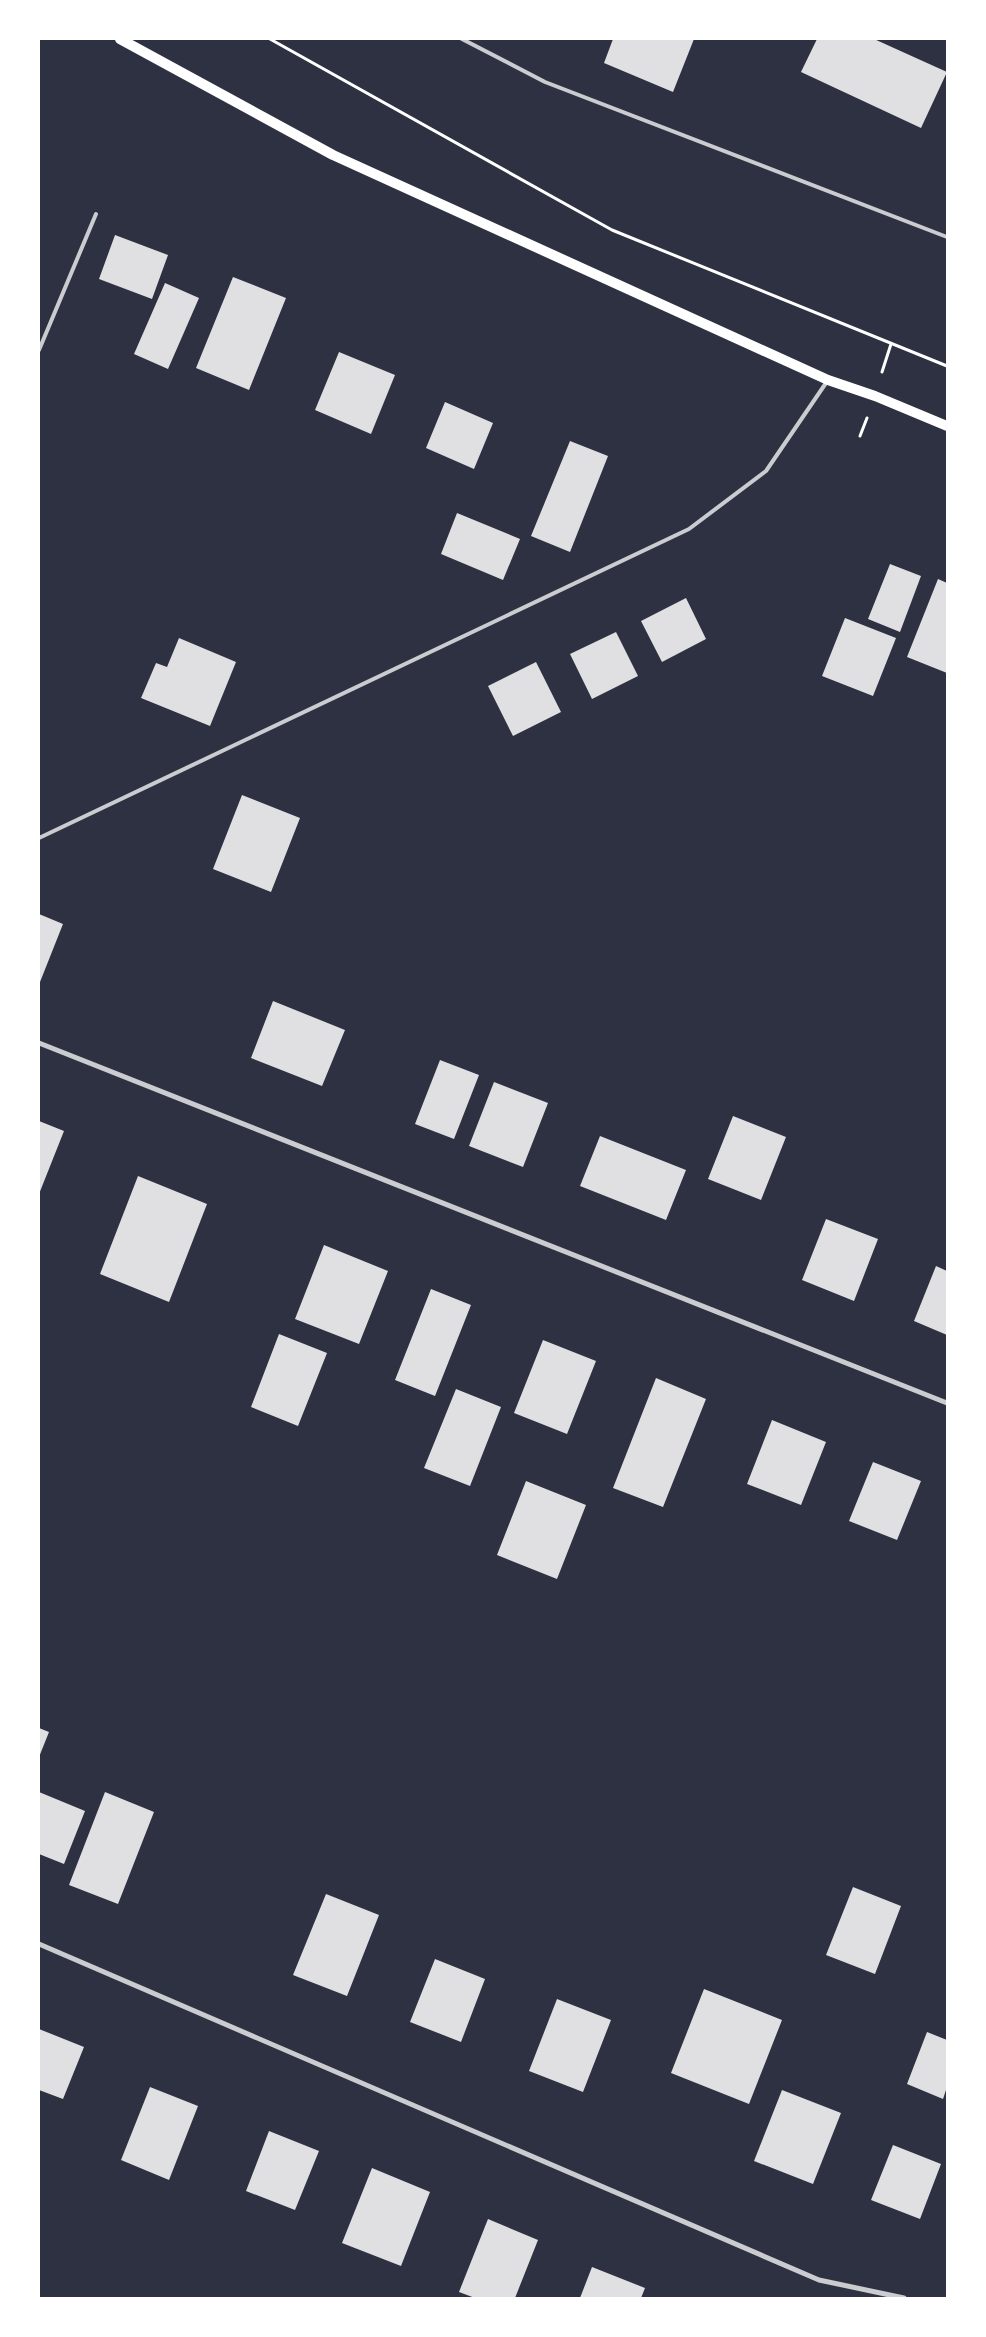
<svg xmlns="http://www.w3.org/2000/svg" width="986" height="2337" viewBox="0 0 986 2337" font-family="Lato,sans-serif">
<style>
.building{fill:#e0e0e3}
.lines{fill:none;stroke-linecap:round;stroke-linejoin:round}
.path{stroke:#fff;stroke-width:3}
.service{stroke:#caccd0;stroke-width:4}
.minor{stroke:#caccd0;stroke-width:5}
.secondary{stroke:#fff;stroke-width:10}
</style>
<rect width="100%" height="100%" fill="#2d3142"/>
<path class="building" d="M613,39H694L673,92L604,63Z
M817,39H874L947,72L921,128L801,72Z
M115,235L168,255L152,299L99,279Z
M233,277L286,298L249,390L196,368Z
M165,283L199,298L168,369L134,354Z
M339,352L395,375L371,434L315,410Z
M445,402L493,423L474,469L426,448Z
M570,441L608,456L570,552L531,536Z
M457,513L520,539L503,580L441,554Z
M890,564L921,576L900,632L868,619Z
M938,579L947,583V673L907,657Z
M686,598L706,639L662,662L641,621Z
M845,618L896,638L873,696L822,676Z
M616,632L638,676L592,699L570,654Z
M179,638L236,662L210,726L141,698L156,663L167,667Z
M536,662L561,712L513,736L488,686Z
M242,795L300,818L271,892L213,869Z
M39,914L63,924L40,982H39Z
M273,1001L345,1030L322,1086L251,1058Z
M440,1060L479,1075L454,1139L415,1124Z
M494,1082L548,1103L523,1167L469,1146Z
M733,1116L786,1137L761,1200L708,1179Z
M39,1121L64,1131L39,1194Z
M600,1136L686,1170L666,1220L580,1186Z
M138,1176L207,1204L169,1302L100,1274Z
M826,1219L878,1239L854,1301L802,1280Z
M324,1245L388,1271L359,1344L295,1319Z
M936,1266L947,1271V1335L914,1321Z
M431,1289L471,1305L435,1396L395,1380Z
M279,1334L327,1353L298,1426L251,1407Z
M543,1340L596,1361L567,1434L514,1413Z
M656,1378L706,1399L663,1507L613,1488Z
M456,1389L501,1407L470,1486L424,1468Z
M772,1420L826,1442L801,1505L747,1484Z
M873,1462L921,1481L897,1540L849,1521Z
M526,1481L586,1505L557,1579L497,1555Z
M39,1728L49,1732L39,1757Z
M39,1792L85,1811L64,1864L39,1854Z
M105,1792L154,1812L118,1904L69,1885Z
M853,1887L901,1906L875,1974L826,1955Z
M326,1894L379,1915L347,1996L293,1975Z
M435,1959L485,1979L461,2042L410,2022Z
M704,1989L782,2020L749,2104L671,2073Z
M557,1999L611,2020L583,2092L529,2071Z
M39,2029L84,2047L63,2099L39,2090Z
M927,2032L947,2040V2087L943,2099L907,2084Z
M150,2087L198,2106L169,2180L121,2160Z
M782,2090L841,2113L813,2184L754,2161Z
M269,2131L319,2151L295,2210L246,2191Z
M893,2145L941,2164L920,2219L871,2200Z
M372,2168L430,2192L401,2266L342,2243Z
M488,2219L538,2240L515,2298H475L459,2292Z
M592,2267L645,2288L641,2298H580Z"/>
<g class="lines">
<path class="path" d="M270,39L612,230L947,366
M882,372L891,344
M860,436L867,418"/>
<path class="service" d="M462,39L545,82L947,237
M39,350L96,214
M39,838L689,529L766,471L828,380"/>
<path class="minor" d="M39,1043L947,1403
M39,1944L819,2280L904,2298"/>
<path class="secondary" d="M120,39L333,155L828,380L875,396L947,426"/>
</g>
<rect width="986" height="2337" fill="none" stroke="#ffffff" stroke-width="80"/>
</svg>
